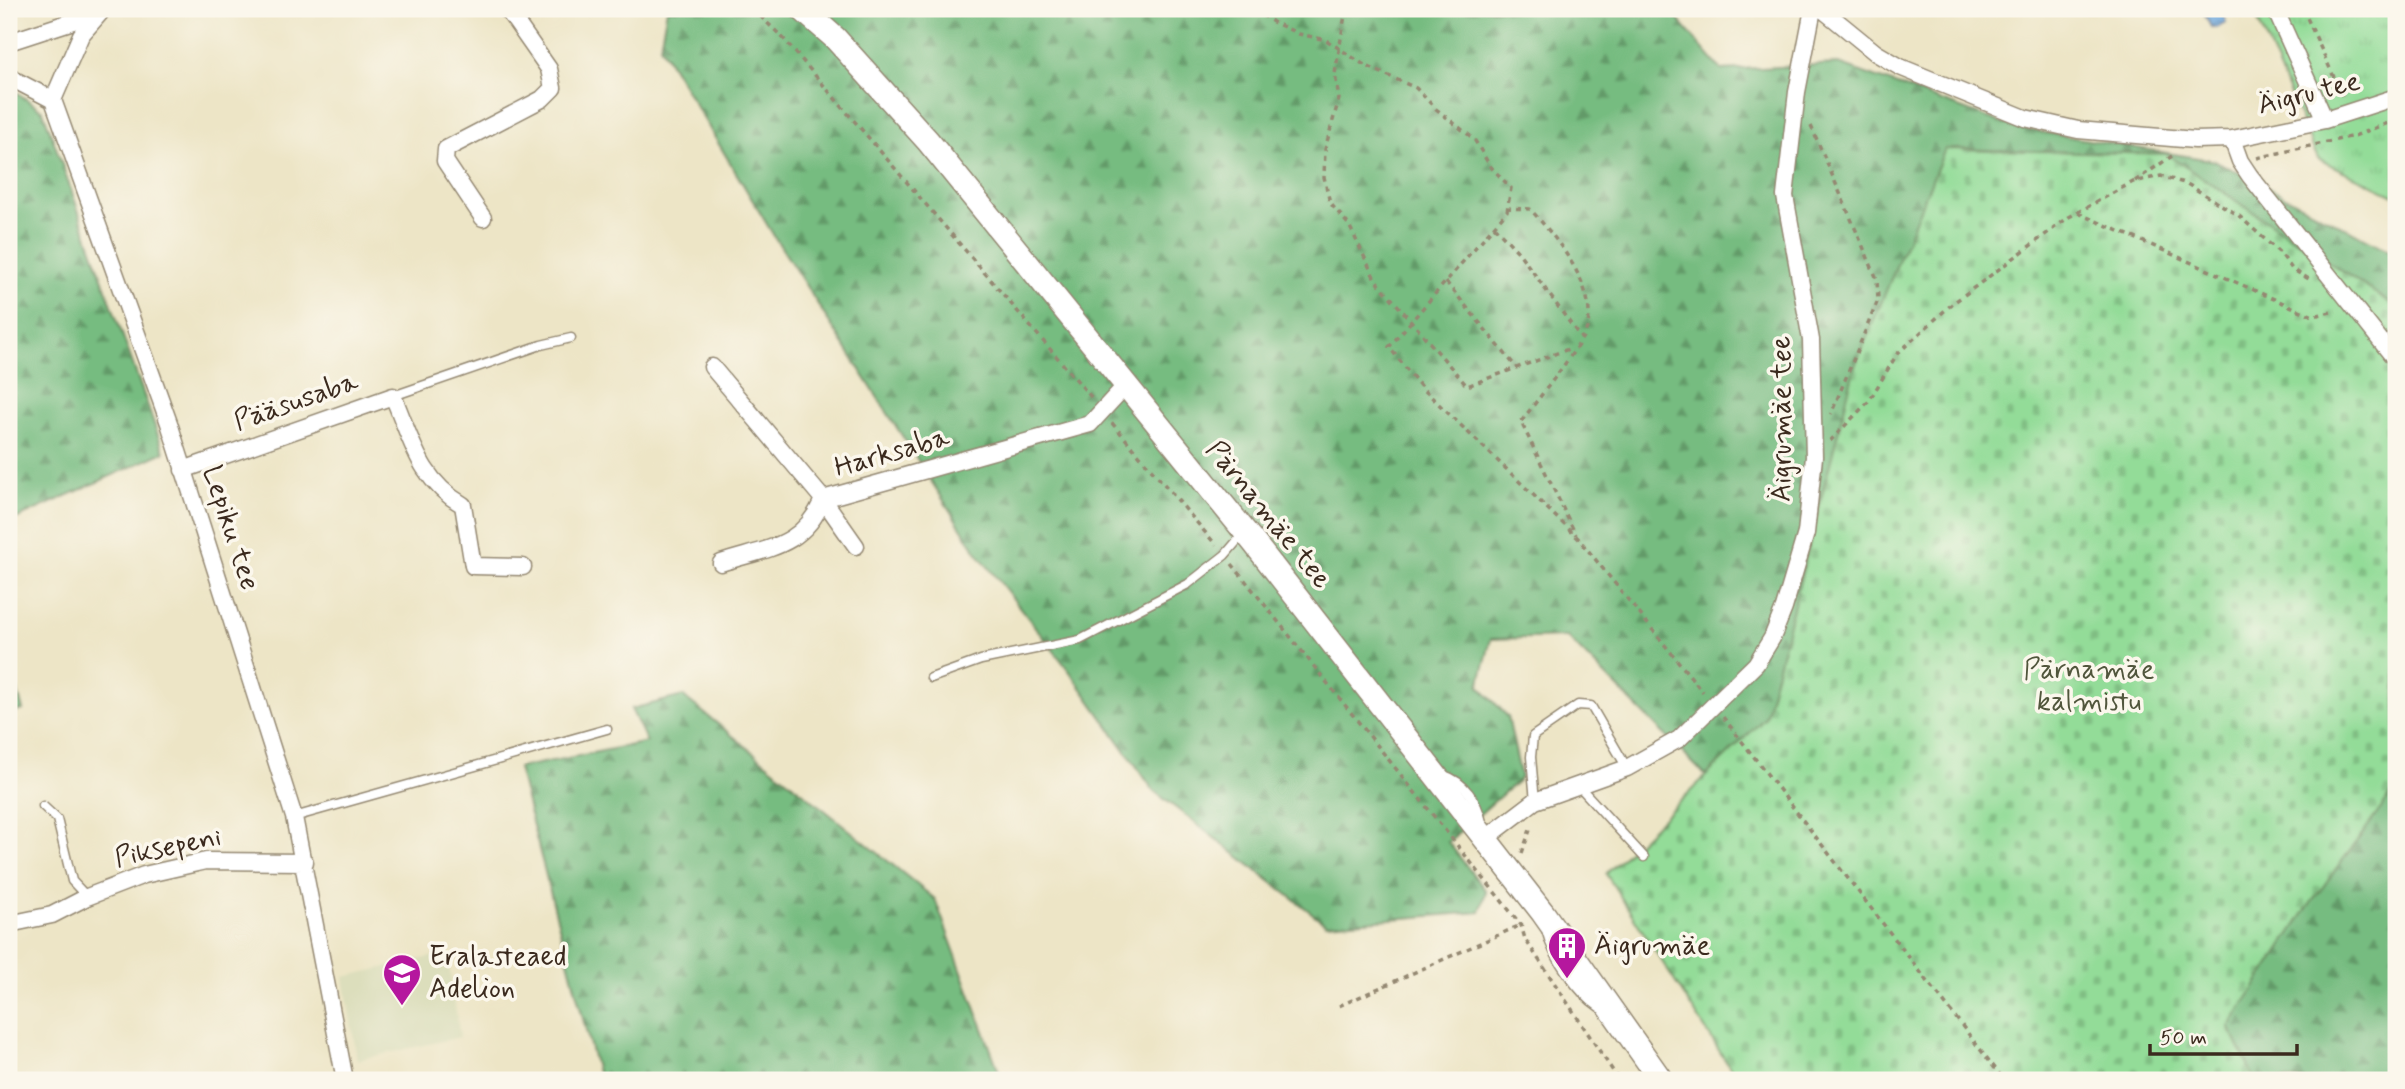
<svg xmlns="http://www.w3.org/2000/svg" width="2405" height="1089" viewBox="0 0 2405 1089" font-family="Mynerve,sans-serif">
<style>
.built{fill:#dcdebc}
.grass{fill:url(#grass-tufts);stroke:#67835b;stroke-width:2}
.forest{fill:url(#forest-firs);stroke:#58734f;stroke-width:2}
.cemetery{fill:url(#cemetery-stones);stroke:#67835b;stroke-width:2}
.water{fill:url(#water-waves);stroke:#54687e;stroke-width:2}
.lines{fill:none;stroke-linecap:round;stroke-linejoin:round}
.service-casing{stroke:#948872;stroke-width:11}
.minor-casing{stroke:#948872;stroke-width:19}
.secondary-casing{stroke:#948872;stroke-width:26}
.path{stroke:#948872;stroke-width:3.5;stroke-dasharray:5 5;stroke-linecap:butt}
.service{stroke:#fff;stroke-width:8}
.minor{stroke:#fff;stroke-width:16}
.secondary{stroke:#fff;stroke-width:23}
.labels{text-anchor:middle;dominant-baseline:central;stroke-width:7;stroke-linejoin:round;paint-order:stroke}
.street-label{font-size:28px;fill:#3b2a1e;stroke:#fbf7ec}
.park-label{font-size:28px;fill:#51563c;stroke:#fbf7ec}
.poi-label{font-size:28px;fill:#3b2a1e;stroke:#fbf7ec;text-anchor:start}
</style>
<defs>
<pattern id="grass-tufts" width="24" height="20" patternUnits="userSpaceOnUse" patternTransform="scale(1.75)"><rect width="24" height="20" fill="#93dc98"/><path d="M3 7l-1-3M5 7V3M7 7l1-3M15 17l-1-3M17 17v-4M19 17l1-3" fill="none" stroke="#80bd83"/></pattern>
<pattern id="forest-firs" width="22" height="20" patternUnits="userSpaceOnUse" patternTransform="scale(1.75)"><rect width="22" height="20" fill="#76bc80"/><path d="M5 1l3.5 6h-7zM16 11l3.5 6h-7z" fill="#629968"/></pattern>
<pattern id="cemetery-stones" width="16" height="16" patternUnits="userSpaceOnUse" patternTransform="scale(1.75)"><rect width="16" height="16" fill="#93dc98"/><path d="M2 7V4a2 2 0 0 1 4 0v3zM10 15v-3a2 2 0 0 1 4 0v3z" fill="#80bd83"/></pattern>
<pattern id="water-waves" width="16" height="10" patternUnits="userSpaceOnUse" patternTransform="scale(1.75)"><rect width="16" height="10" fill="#6da7dd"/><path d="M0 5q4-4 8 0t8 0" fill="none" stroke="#5b88b3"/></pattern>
</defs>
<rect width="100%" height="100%" fill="#fbf7ec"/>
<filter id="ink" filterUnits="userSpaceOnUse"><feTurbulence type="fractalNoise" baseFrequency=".0143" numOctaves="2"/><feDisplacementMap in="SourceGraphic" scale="14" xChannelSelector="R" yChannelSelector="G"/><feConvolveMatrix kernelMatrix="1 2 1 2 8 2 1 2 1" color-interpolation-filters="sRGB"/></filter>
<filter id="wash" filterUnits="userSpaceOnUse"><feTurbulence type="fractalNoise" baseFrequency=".00686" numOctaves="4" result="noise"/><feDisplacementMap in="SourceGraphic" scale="28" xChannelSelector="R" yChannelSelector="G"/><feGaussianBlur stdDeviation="1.57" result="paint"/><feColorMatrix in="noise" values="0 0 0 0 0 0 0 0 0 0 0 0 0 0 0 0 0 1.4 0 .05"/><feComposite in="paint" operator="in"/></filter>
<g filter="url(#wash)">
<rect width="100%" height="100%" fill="#ede5c6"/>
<path class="built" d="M447,953L460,1037L357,1060L344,977Z"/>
<path class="grass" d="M2253,9H2396V196L2318,159Z"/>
<path class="forest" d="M667,9H1669L1721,70L1839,64L2016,128L2216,161L2396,254V307L2166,154L1945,149L1855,366L1765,718L1706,776L1567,637L1491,639L1479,686L1508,717L1521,778L1448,842L1486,891L1480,912L1326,924L1154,791L1068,669L978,554L774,236L660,46Z
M9,87L43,111L164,452L9,522Z
M9,663L23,710L9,713Z
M683,696L935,899L1002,1080H599L518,768L647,742L631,709Z
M2396,788V1080H2255L2229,1027L2305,911Z"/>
<path class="cemetery" d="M1945,149L2166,154L2396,307V788L2305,911L2229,1027L2255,1080H1738L1606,874L1765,718L1855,366Z"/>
<path class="water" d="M2202,9H2221L2226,22L2217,28L2211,27Z"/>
</g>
<g filter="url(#ink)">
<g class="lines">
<defs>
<path id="service" d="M393,396L541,345L571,338
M931,678L981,660L1080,640L1188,584L1225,555L1243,534
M1444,775C1465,782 1477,801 1482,822
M1578,785L1644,857
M1535,801L1531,757L1533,736L1578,705L1591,706L1627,768
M43,806L57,819L72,881L87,897
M294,817L607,729
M1547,933C1553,957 1578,993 1599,1007"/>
<path id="minor" d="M1822,9L1876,53L1900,67L2025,118L2078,130L2195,140L2232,139L2325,120L2396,97
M2275,9L2325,120
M100,13L81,35L53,100L169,423L294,817L345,1080
M9,42L101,12
M9,77L53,100
M2232,139L2240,161L2250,176L2396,360
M483,218L445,161L446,149L542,99L553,88L549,69L507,9
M712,367L823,499L1090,424L1126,385
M183,470L393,396C412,440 419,480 463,505L473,566L523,567
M721,563C767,548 804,547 823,499L856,546
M1485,839L1535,801L1627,768L1679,739L1756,664L1772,638L1784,608L1806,533L1814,457L1811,340L1785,196L1797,92L1813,9
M9,924L52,915L87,897L144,875L206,861L305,862"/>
<path id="secondary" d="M802,9L835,38L928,141L1255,544L1543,913L1661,1080"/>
</defs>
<use href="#service" class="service-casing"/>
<use href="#minor" class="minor-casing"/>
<use href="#secondary" class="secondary-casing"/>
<path class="path" d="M753,9L783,38L1092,398
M1254,9L1273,22L1299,34L1326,40L1366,66L1416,88L1436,109L1474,139L1490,166L1511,188L1507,211L1389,347L1421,387L1578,538L1703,692
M1346,9L1335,74L1339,99L1325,149L1324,177L1330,203L1349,225L1375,279L1467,386L1571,348
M2303,9L2343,97
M1811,126L1877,279L1878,300L1831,414
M2257,158L2354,136L2396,120
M2135,181L2172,156
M1506,208L1530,209C1554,235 1599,288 1587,328C1580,348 1536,401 1521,422L1576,535
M2078,213L2313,316L2336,311
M1494,226L1519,253L1581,338
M1446,282L1516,367
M1112,423L1216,545
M1830,441L1869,401L1897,354L1952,304L2069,217L2133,182L2161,176L2187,184L2238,215L2281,254L2292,269L2309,279
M1232,564L1521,925L1525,939L1619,1080
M1723,717L2004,1080
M1522,853L1531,827
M1339,1006L1523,924"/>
<use href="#service" class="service"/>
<use href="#minor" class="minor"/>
<use href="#secondary" class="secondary"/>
</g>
</g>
<defs>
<symbol id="building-pin" viewBox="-11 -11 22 30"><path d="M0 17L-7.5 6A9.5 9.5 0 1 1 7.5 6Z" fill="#b5179e" stroke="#fbf7ec"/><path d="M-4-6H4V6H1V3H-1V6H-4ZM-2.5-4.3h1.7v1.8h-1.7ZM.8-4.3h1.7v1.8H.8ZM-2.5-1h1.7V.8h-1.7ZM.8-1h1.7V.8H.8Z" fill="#fff"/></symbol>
<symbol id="school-pin" viewBox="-11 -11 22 30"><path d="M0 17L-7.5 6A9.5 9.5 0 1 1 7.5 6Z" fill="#b5179e" stroke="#fbf7ec"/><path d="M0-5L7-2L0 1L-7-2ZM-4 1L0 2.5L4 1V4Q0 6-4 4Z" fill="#fff"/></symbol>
</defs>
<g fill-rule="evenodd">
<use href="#building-pin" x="1545" y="924" width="44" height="60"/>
<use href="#school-pin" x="380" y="951" width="44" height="60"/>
</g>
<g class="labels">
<g class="street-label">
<text transform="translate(2309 94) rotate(-14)">Äigru tee</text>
<text transform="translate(296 402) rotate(-19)">Pääsusaba</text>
<text transform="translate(1782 419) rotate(-90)">Äigrumäe tee</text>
<text transform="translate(892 453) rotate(-16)">Harksaba</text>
<text transform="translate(1268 515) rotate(51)">Pärnamäe tee</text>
<text transform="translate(230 528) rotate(72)">Lepiku tee</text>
<text transform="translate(168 848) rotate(-12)">Piksepeni</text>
</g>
<g class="park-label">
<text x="2089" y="670">Pärnamäe<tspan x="2089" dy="32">kalmistu</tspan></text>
</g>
<g class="poi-label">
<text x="1594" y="946">Äigrumäe</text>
<text x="429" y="957">Eralasteaed<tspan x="429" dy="32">Adelion</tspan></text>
</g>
</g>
<rect width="2405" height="1089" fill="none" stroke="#fbf7ec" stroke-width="35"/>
<path d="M2150 1044v10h147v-10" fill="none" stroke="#3b2a1e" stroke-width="3.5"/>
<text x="2160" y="1044" font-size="21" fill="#3b2a1e" stroke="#fbf7ec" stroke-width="5" paint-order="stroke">50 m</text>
</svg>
